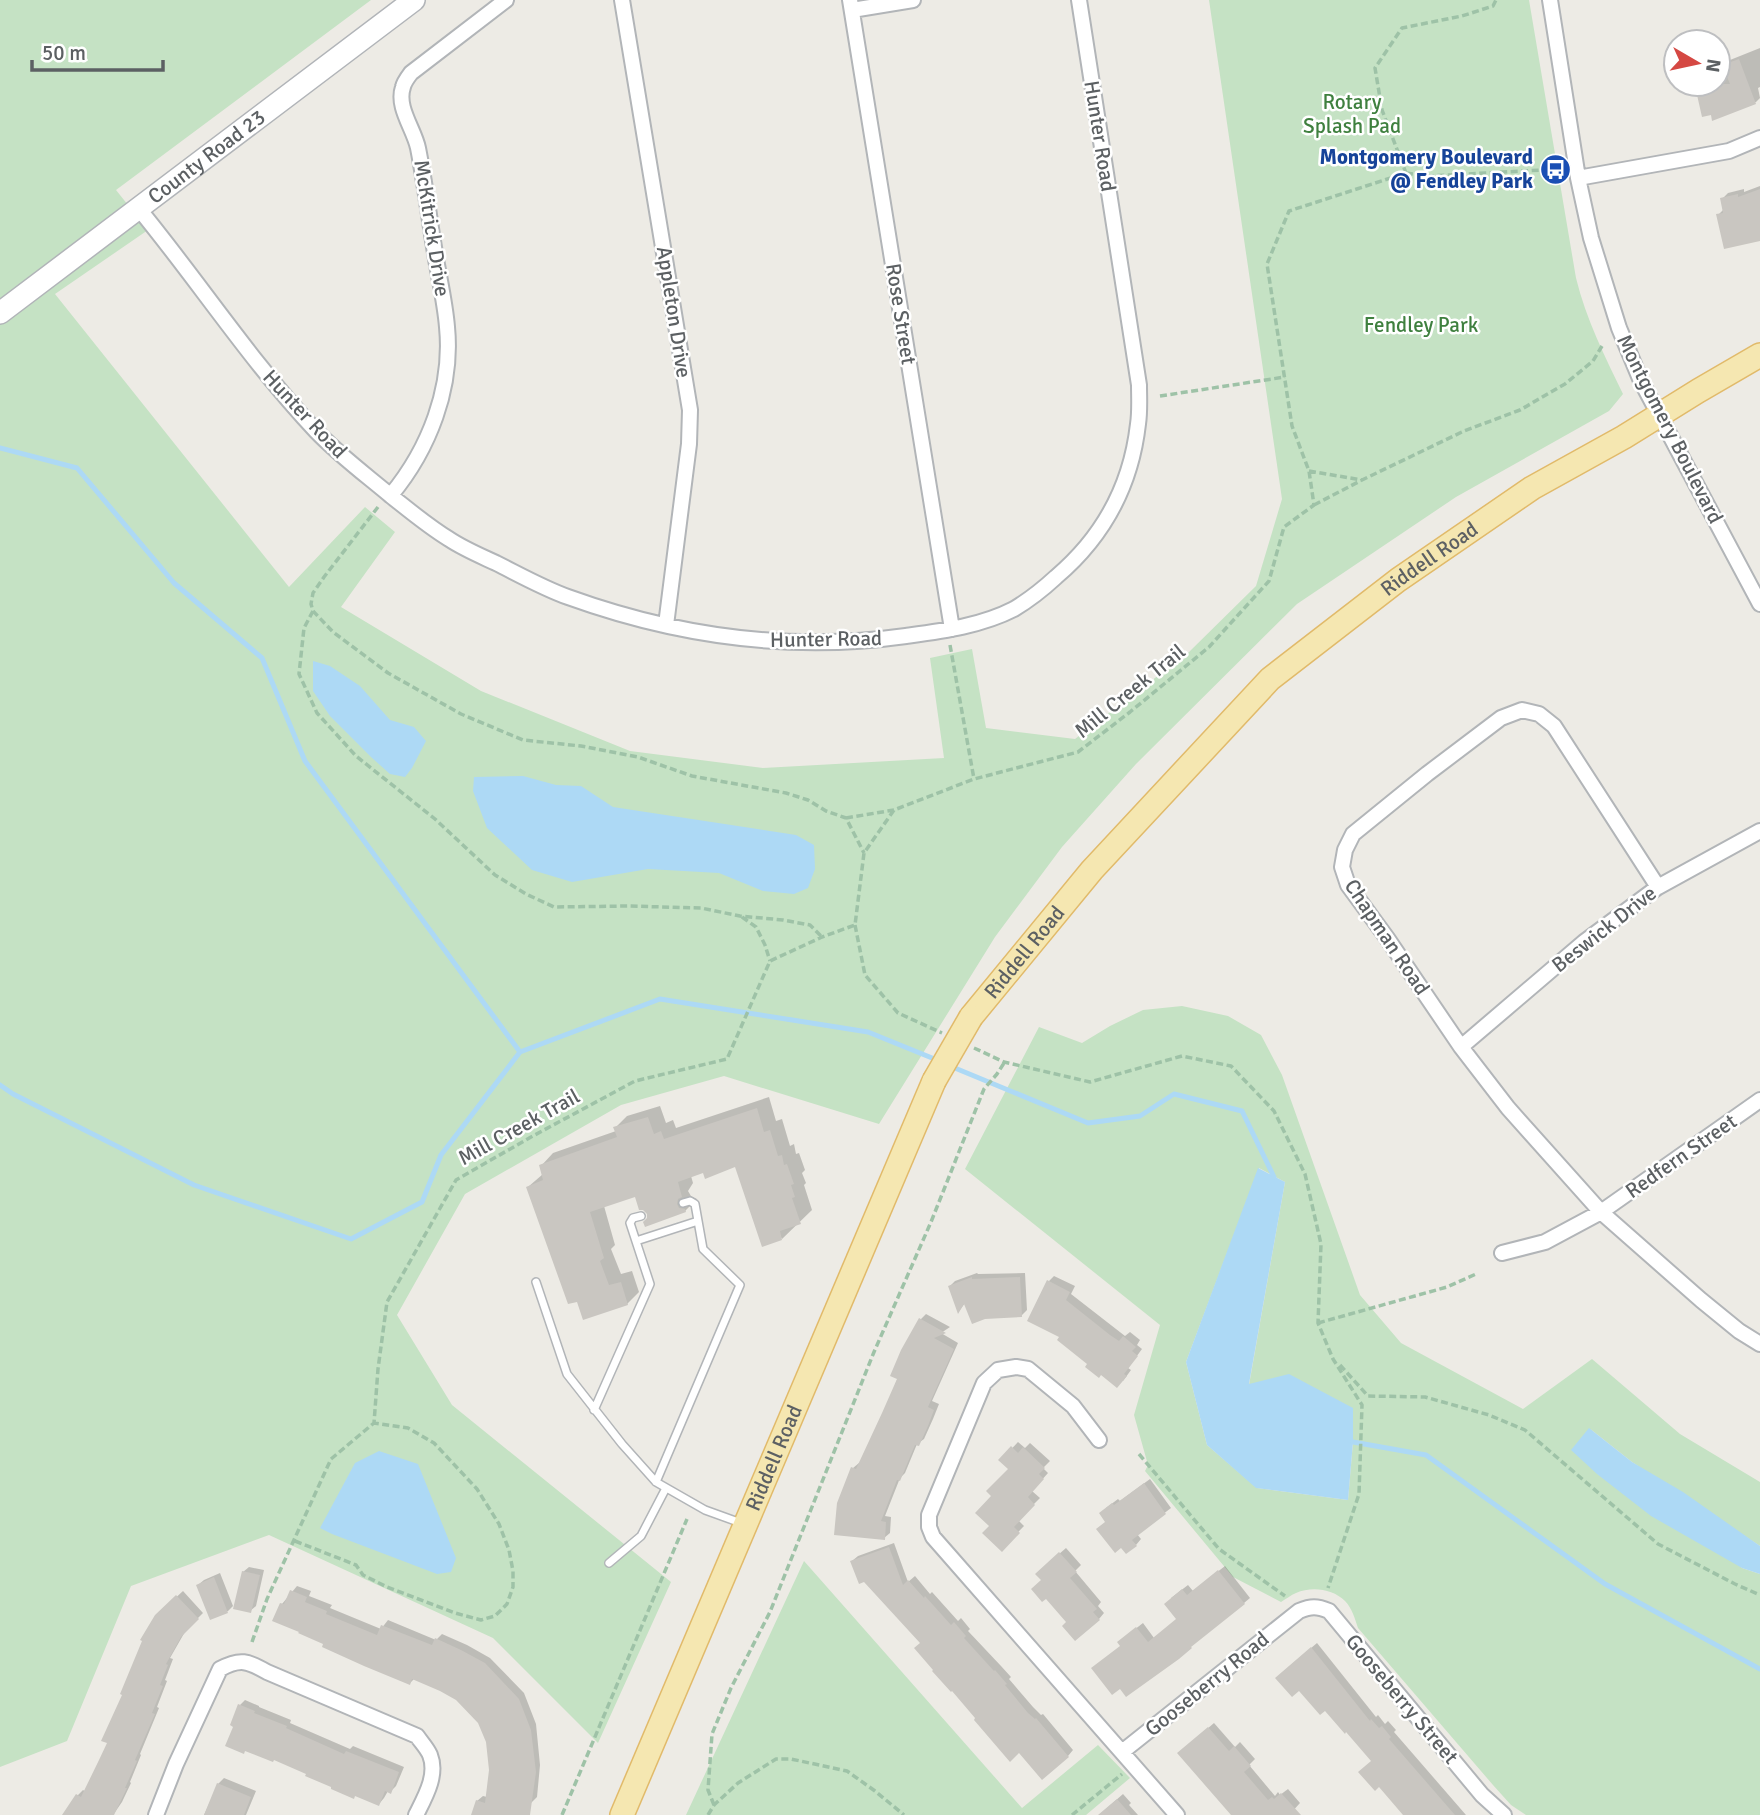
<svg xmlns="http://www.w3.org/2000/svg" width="1760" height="1815" viewBox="0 0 1760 1815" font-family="Signika,sans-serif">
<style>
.green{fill:#c5e2c4;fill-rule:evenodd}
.water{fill:#add9f5}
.shadow{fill:#0003}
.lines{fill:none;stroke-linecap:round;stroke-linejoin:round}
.stream{stroke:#add9f5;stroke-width:5}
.building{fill:#c9c6c1}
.lane-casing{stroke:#b2b5b8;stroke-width:10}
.street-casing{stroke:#b2b5b8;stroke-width:18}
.secondary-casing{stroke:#b1b4b8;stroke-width:24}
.primary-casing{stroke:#e1ba6a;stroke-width:26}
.path{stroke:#9ec2a7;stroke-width:3.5;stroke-dasharray:7 3.5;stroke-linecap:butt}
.lane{stroke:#fff;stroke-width:7}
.street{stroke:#fff;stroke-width:14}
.secondary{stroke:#fff;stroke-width:21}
.primary{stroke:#f5e7b1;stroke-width:23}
.primary-bridge-casing{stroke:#e1ba6a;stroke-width:26;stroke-linecap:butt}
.primary-bridge{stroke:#f5e7b1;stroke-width:23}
.labels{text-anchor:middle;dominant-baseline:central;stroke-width:5;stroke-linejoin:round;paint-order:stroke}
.park-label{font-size:21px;fill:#3f803f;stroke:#fff}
.street-label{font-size:21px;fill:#5c6063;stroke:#fff}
.transit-label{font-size:21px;font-weight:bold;fill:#164399;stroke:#fff;text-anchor:end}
</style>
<rect width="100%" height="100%" fill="#edebe5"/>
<path class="green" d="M0,0H371L116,190L148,230L55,294L289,587L365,507L395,532L341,607L481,691L630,751L763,768L944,758L930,658L972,649L986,728L1075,739L1189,652L1256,586L1282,499L1209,0H1529L1576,278C1586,319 1605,357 1623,394L1609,411L1456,497L1297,604L1136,764L1062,847L995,937L879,1124L724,1076L621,1105L465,1194L397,1315L452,1405L671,1582L598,1743L493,1638L269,1535L131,1586L67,1741L0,1767Z
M1182,1006L1228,1016L1261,1035L1282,1075L1360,1295L1401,1343L1523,1409L1592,1359L1680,1434L1760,1482V1546L1632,1462L1589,1428L1742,1568L1760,1574V1815H1526L1511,1805L1493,1785L1358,1628C1355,1619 1352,1608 1345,1601C1333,1589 1312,1586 1296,1593C1291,1595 1286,1599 1281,1602L1233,1577L1145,1471L1148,1465L1134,1415L1160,1325L965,1169L1039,1027L1082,1043L1110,1026L1143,1010ZM1259,1168L1285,1182L1249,1385L1352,1408L1353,1442L1348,1500L1257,1488L1207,1445L1186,1362Z
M804,1561L1022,1808L1098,1745L1130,1778L1086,1815H686Z"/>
<path class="water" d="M313,661L330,666L360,686L390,720L414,727L426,741L412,768L405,777L390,774L371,757L330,716L313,691Z
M523,776L556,785L581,786L613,807L796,835L814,845L815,869L808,888L794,894L763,891L719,873L648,869L572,882L532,870L487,828L473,791L474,777Z
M1258,1168L1285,1182L1249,1384L1289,1374L1353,1408V1442L1348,1500L1256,1488L1207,1445L1186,1362Z
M1589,1428L1632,1462L1683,1492L1760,1546V1574L1742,1568L1651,1516L1597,1474L1571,1450Z
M379,1451L418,1464L456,1558L451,1572L437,1574L332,1534L320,1528L355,1463Z"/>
<path class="shadow" d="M1760,48V87L1758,88L1760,98L1756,102L1713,118L1697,87L1699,84H1718V77L1728,75L1724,65L1730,60Z
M1760,186V239L1718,215L1724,209L1722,199L1728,193L1744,189V192Z
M769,1097L776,1121L782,1119L790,1146L794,1144L796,1154L799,1153L805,1170L802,1173L806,1183L804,1185L812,1210L782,1239L736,1165L704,1171L691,1176L693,1183L688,1191L691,1196L697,1199L685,1211L648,1219V1213L636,1195L604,1206L615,1245L611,1249L621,1274L632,1271L639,1292L627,1304L579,1300L528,1187L543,1174L541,1166L553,1153L616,1131L615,1128L627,1116L660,1106L666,1123L673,1120L676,1128Z
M977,1273L978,1274L1025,1273L1027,1310L1021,1316L965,1303L959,1311L950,1286L955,1281Z
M1054,1276L1075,1286L1071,1294L1125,1336L1130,1332L1140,1340L1137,1345L1142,1349L1128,1368L1131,1370L1123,1381L1090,1364L1062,1336L1049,1281Z
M926,1314L950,1327L941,1333L958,1343L932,1401L939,1404L933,1419L924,1439L917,1444L905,1473L900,1478L885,1516L891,1517L890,1533L884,1538L853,1468L859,1463H860L884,1413L921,1319Z
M1018,1442L1025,1448L1030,1443L1050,1461L1043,1468L1048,1473L1032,1491L1040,1498L1018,1520L1024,1526L1002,1549L991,1526L993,1496L1010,1469L1001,1460Z
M1150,1479L1171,1508L1137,1534L1141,1539L1136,1545L1107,1521L1106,1508L1118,1499L1120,1501Z
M894,1543L908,1582L915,1576L930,1594L932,1592L958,1621L961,1618L970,1629L968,1631L1001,1666L1011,1677L1009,1679L1033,1707L1041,1715L1043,1714L1073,1750L1068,1756L1019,1751L978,1718L922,1643L852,1561L858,1556Z
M1066,1548L1081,1565L1075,1571L1101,1602L1098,1606L1104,1613L1099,1619L1068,1622L1043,1580V1568Z
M1225,1566L1250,1598L1244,1603L1196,1641L1122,1645L1125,1637L1143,1623L1154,1638L1178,1619L1171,1598L1188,1585L1193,1591Z
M249,1567L264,1570L256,1606L250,1611L243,1572Z
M220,1573L233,1606L228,1611L211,1618L198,1585L204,1580Z
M297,1586L311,1591L309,1596L332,1605L330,1608L381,1629L388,1620L436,1640L442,1634L467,1645L490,1658L524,1693L536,1724L540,1765L537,1797L519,1815H473L477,1801L483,1796L487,1797L491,1770L487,1742L480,1722L458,1699L415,1678L410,1683L325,1643L282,1604Z
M183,1591L203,1613L186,1630L170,1658L173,1659L165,1680L167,1681L157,1707L159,1708L140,1754L141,1755L130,1782L131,1783L122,1802L113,1815H64L78,1795L83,1790L86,1792L109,1742L156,1616Z
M1317,1643L1376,1717L1378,1715L1385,1724L1388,1721L1396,1730L1394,1732L1466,1815H1405L1379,1785L1373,1760L1325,1708L1283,1672Z
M245,1700L259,1706V1707L291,1720L290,1723L350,1749L353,1746L404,1767L396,1786L390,1792L388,1791L384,1798L379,1804L334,1786L308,1773L240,1705Z
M1214,1723L1235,1747L1240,1742L1255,1759L1249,1765L1275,1796L1278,1792L1280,1795L1288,1789L1300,1803L1290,1814L1291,1815H1234L1185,1748Z
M224,1778L256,1791L246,1815H204L218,1784Z
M1123,1794L1131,1803L1129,1805L1138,1815H1099Z"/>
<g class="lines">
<path class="stream" d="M0,448L77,468L174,583L262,658L305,761L520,1052
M950,1066L1088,1123L1140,1116L1174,1094L1242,1111L1274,1177
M0,1085L13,1094L194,1185L351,1239L422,1202L441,1155L520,1052L660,999L868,1032L937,1060
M1353,1442L1426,1455L1605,1584L1760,1669"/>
</g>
<path class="building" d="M1739,59L1756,104L1712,121L1711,115L1702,117L1695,86L1703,84H1730L1722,65Z
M1760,189V241L1724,249L1716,214L1723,213L1720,198L1738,194V197Z
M757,1108L764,1132L770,1130L778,1156L782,1155L784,1165L787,1164L794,1184L791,1185L795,1197L792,1198L801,1224L780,1231L782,1240L762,1247L735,1167L705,1179L703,1173L678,1182L682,1197L678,1199L677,1204L679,1208L685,1209L686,1212L645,1227L643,1222L647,1218V1214L643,1210H639L635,1197L590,1212L604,1258L600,1261L609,1285L621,1282L628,1305L583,1320L577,1302L568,1304L526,1187L543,1180L539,1165L617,1137L613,1127L648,1117L654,1134L661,1131L664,1139Z
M972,1277V1279L1020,1277L1022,1317L985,1319L972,1324L964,1304L958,1314L948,1286Z
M1047,1280L1070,1292L1066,1300L1110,1335L1119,1341L1123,1336L1136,1347L1132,1351L1138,1356L1124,1374L1127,1376L1117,1388L1101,1375L1099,1378L1085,1367L1087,1364L1057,1340L1059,1337L1027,1321Z
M919,1318L946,1333L934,1338L954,1349L928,1407L934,1410L928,1426L919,1446L915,1445L900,1481L897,1480L881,1521L886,1522L885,1540L834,1535L837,1503L851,1467L856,1469L882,1413L897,1379L890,1376L901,1350Z
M1011,1446L1018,1453L1023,1447L1045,1468L1039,1474L1044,1479L1028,1497L1035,1505L1014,1527L1020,1533L1002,1552L982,1533L989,1526L975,1513L991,1496L986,1491L1008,1469L998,1460Z
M1144,1483L1166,1514L1132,1540L1137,1546L1126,1554L1121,1548L1115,1553L1096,1529L1105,1522L1099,1513L1112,1503L1114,1505Z
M889,1547L903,1585L908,1580L924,1598L925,1596L951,1625L954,1622L966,1636L964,1638L994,1671L995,1670L1007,1684L1005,1685L1028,1713L1035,1719L1036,1718L1069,1757L1042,1780L1019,1753L1010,1762L974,1720L975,1718L952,1691L951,1692L932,1671L933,1670L914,1648L920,1643L864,1582L859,1584L850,1561Z
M1059,1552L1077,1572L1070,1578L1097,1609L1093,1612L1100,1620L1075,1641L1062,1626L1066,1622L1046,1599L1042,1602L1031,1589L1041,1580L1035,1574Z
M1218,1570L1245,1604L1191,1647L1192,1648L1179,1659L1126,1697L1120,1689L1112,1695L1091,1668L1120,1646L1117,1642L1136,1627L1148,1642L1176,1619L1164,1604L1182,1589L1187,1595Z
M242,1571L260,1575L251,1613L233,1609Z
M214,1577L228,1613L210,1620L196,1585Z
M290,1590L307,1597L305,1602L327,1611L326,1614L377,1635L381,1625L432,1645L435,1638L461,1650L485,1663L519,1699L531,1730L536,1772L530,1815H471L476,1800L485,1803L489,1770L486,1742L478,1723L456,1700L440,1691L412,1679L410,1685L364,1666L322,1647L323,1644L298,1633L299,1632L272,1621L280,1603L284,1604Z
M176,1595L199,1619L181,1637L166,1664L168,1665L160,1685L163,1686L152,1713L155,1714L135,1760L137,1761L125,1788H127L114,1815H62L76,1794L81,1797L99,1760L107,1743L101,1741L122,1695L120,1694L142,1641L140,1640L155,1615Z
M1311,1647L1370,1721L1371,1719L1379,1728L1382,1726L1391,1737L1389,1739L1455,1815H1403L1379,1787L1375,1791L1358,1772L1371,1761L1346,1732L1345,1734L1325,1711L1320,1715L1299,1691L1292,1697L1275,1678Z
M238,1704L255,1711L254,1713L287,1726L286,1728L344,1754L346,1751L399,1772L391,1794L385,1791L379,1806L355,1796L354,1799L331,1789V1787L305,1776L306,1774L274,1760L273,1762L245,1751L244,1754L225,1746L233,1727L230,1725Z
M1208,1727L1229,1751L1234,1746L1251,1766L1244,1772L1268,1800L1272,1797L1274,1799L1281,1793L1301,1815H1231L1177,1753Z
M217,1783L251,1797L244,1815H204Z
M1117,1799L1131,1815H1098Z"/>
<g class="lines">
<defs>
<path id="lane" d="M636,1241L698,1221
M536,1282L567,1374L622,1444L656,1482L705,1510L741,1523
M594,1410L650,1284L630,1223L633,1218L641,1216
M656,1482L740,1285L703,1249L695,1204L690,1201L683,1203
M609,1563L641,1536L666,1488"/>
<path id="street" d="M622,0L690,410L689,444L666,625
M850,0L952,629
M1550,0L1578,178L1591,238L1619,328L1641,381L1760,604
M852,10L913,0
M1578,178L1729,151L1760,138
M139,209C199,282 251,362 316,431C339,455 366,475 391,496C410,511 429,527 449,539C464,549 481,556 496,563C520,575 543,588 568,597C676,636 791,652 906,636C942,631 981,626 1014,609C1029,600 1043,589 1056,577C1103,537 1131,486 1138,424C1140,411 1139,398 1139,385L1079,0
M391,495C429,449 453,388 447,327C445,302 439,278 435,253C429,218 425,183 418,148C414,129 396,107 403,87C404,82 408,77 411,73L506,0
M1658,887L1554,726L1539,714L1522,710L1501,718L1427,774L1353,834L1345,850L1342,867L1348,885L1387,938L1461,1047L1508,1108L1601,1212L1701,1300L1739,1331L1760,1344
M1461,1047L1584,942L1658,887L1760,831
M1502,1253L1545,1242L1601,1212L1760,1100
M1099,1440L1073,1406L1028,1369L1016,1367L998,1370L984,1383L929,1515V1527L933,1537L1177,1815
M1122,1752L1299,1611C1311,1606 1317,1606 1329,1611L1482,1795L1504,1815
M156,1815L176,1764L220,1669C240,1658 248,1661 267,1672L417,1736C421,1742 427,1748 430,1755C438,1775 425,1797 416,1815"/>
<g id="secondary">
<path id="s1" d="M0,313L414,0"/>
</g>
<g id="primary">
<path id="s2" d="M971,1017L1092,870L1270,679L1398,580L1532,488L1624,437L1698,391L1760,355"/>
<path id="s3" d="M622,1815L934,1081"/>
</g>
</defs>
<use href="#lane" class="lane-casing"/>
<use href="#street" class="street-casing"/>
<use href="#secondary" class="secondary-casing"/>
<use href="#primary" class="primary-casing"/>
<path class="path" d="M1406,173L1429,176L1560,169
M1160,396L1285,377
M1309,471L1362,480L1464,431L1520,410L1565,384L1593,361L1602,346
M1314,505L1362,480
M378,507L324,577L313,593L311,604L313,611L333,632L388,673L461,714L523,740L581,746L638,757L692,776L786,793L808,800L826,811L846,818L864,853
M313,611L304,628L299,674L317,713L356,756L435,819L495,875L526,894L554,907L628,906L701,908L740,916L783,920L810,925L822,937
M950,645L974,779
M846,818L894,810
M742,917L756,927L765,945L770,961
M855,925L865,975L898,1013L942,1033
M974,1048L1004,1062L1090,1082L1182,1056L1231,1066L1274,1111L1305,1174L1321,1244L1318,1323L1333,1359L1362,1405L1359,1494L1328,1588
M1318,1323L1447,1287L1476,1274
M1340,1365L1368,1396L1425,1397L1489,1415L1525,1430L1658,1544L1735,1584L1760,1595
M1139,1454L1219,1549L1285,1596
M295,1541L356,1565L363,1575L387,1587L455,1613L481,1620L495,1616L507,1604L513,1587V1571L509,1550L499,1524L477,1489L434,1443L408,1428L374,1423
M252,1642L267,1599L331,1459L374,1423L378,1369L387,1302L456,1180L531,1137L635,1081L727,1059L770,961L822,937L855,925L864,853L894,810L974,779L1078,752L1130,712L1209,647L1269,581L1284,527L1314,505L1309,471L1292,426L1267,264L1289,211L1406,173L1382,110L1375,68L1402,28L1462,16L1493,6L1496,0
M714,1805L708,1790L712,1734L731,1688L770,1612L874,1352L931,1222L984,1089L997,1074L1004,1063
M562,1815L687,1519
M708,1815L714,1805L738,1783L776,1759H791L847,1771L875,1791L904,1815
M1072,1815L1122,1774"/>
<use href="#lane" class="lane"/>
<use href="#street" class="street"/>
<use href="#secondary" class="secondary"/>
<use href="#primary" class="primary"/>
<defs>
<path id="primary-bridge" d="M934,1081L971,1017"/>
</defs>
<use href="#primary-bridge" class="primary-bridge-casing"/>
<use href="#primary-bridge" class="primary-bridge"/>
</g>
<defs>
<symbol id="bus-disc" viewBox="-11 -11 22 22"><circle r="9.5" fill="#1a4fb4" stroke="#fff"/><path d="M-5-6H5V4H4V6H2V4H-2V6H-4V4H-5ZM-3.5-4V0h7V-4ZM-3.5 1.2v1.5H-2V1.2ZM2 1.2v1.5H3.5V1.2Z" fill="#fff"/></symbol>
</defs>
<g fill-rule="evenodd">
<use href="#bus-disc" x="1538" y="152" width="35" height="35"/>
</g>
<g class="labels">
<g class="park-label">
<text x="1352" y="102">Rotary<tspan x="1352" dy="24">Splash Pad</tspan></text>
<text x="1421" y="325">Fendley Park</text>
</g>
<g class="street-label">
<text transform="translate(1100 136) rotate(81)">Hunter Road</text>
<text stroke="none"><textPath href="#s1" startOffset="259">County Road 23</textPath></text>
<text transform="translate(432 228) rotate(81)">McKitrick Drive</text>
<text transform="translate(674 312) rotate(81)">Appleton Drive</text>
<text transform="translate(901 314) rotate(81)">Rose Street</text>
<text transform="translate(305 414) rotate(47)">Hunter Road</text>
<text transform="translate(1670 429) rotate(63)">Montgomery Boulevard</text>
<text stroke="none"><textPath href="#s2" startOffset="651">Riddell Road</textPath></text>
<text transform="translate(826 639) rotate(-1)">Hunter Road</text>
<text transform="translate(1130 691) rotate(-39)">Mill Creek Trail</text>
<text transform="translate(1604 929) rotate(-38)">Beswick Drive</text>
<text transform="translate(1387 937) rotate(56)">Chapman Road</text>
<text stroke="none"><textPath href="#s2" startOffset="84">Riddell Road</textPath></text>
<text transform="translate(519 1127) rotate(-29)">Mill Creek Trail</text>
<text transform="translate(1681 1156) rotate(-35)">Redfern Street</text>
<text stroke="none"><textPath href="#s3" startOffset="388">Riddell Road</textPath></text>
<text transform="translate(1207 1684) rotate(-39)">Gooseberry Road</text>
<text transform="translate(1402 1699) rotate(50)">Gooseberry Street</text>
</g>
<g class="transit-label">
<text x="1533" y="157">Montgomery Boulevard<tspan x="1533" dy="24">@ Fendley Park</tspan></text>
</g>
</g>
<g transform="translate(1697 63) rotate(99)"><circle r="33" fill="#ffffff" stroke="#bebfc1" stroke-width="2"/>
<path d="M0-5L12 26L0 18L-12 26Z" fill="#d54843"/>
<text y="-10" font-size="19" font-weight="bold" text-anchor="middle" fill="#5c6063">N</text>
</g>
<path d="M32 60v10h131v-10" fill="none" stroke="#5c6063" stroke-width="3.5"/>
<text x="42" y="60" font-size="21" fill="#5c6063" stroke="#ffffff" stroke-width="5" paint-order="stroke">50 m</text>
</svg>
